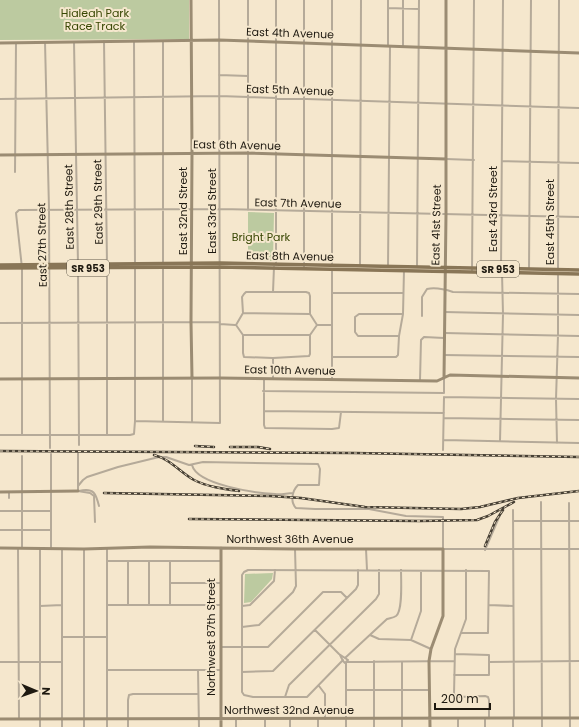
<svg xmlns="http://www.w3.org/2000/svg" width="579" height="727" viewBox="0 0 579 727" font-family="Poppins,sans-serif">
<style>
.green{fill:#bccaa0}
.lines{fill:none;stroke-linecap:round;stroke-linejoin:round}
.street{stroke:#b5aa99;stroke-width:2}
.secondary{stroke:#9b8c73;stroke-width:3}
.primary{stroke:#897657;stroke-width:3.5}
.rail-casing{stroke:#463f33;stroke-width:2.5}
.rail{stroke:#f5e7cd;stroke-width:1;stroke-dasharray:3;stroke-linecap:butt}
.labels{text-anchor:middle;dominant-baseline:central;stroke-width:4;stroke-linejoin:round;paint-order:stroke}
.shield{fill:#f5e7cd;stroke:#5e5749;stroke-width:1}
.shield-label{font-size:10px;font-weight:bold;fill:#1e1910}
.park-label{font-size:11px;fill:#384703;stroke:#f5e7cd}
.street-label{font-size:11px;fill:#1e1910;stroke:#f5e7cd}
</style>
<rect width="100%" height="100%" fill="#f5e7cd"/>
<path class="green" d="M0,0H189V39L0,40Z
M248,212L274,213L273,261H248Z
M273,573L272,579L251,602L244,603L245,574Z"/>
<g class="lines">
<path class="street" d="M248,0V210
M304,0V269
M388,8L419,9
M104,41L107,264
M134,41L135,263
M45,42L49,209L50,448
M74,42L78,264L79,445
M388,46V0
M403,46V0
M219,75L248,76
M0,99L219,96L579,108
M446,159L474,160
M502,161L579,163
M15,172L16,43
M163,263V41
M276,264V0
M332,265V0
M360,265L361,0
M388,267L390,46
M417,267L419,0
M107,268V435
M501,269L503,0
M529,269L531,0
M558,269L559,0
M472,272L474,0
M246,292H306L309,293L310,296V314L317,325L310,335V354L309,356L273,358L244,357L243,353V335L236,325L243,313L242,297L244,294Z
M273,292L274,267
M332,293H403
M445,312L579,315
M243,313L310,314
M422,316V297L427,289C436,287 444,289 453,292L579,294
M0,323L220,322
M220,324L235,325
M317,325H332
M445,333L579,336
M243,335H310
M399,336H358L355,332V317L359,314H403
M444,355L579,357
M332,357H396L398,355L399,336L403,314L404,270
M273,358V378
M192,378V421
M444,378V393
M264,379V425L265,428L332,429L339,428L341,412
M332,380V269
M420,380L421,340L424,337L444,338
M263,391L444,393
M444,397L579,399
M264,411L444,413
M444,418L579,420
M135,421L220,423L219,0
M163,421V267
M0,435H130L134,434L135,421V268
M22,435V268L16,213L19,210L220,209L579,217
M444,440L579,443
M500,441L503,314L502,273
M557,443L556,399L558,335V273
M443,450L444,397
M51,454V549
M22,456V548
M192,465C197,485 256,493 275,494C281,495 287,493 293,493
M78,486L83,480L87,477L118,467L159,457H166L189,465L203,462L318,464L320,469L319,485H298C292,491 290,502 296,508L315,509H369L406,516L443,517V549H579
M78,491L90,493L94,496L95,522
M78,491V453
M79,491C94,487 96,494 99,506
M9,498V492
M541,502L542,727
M569,503L570,727
M513,510L514,718
M0,511H51
M513,521H579
M0,530H51
M18,548L19,719
M107,548V727
M40,549V727
M62,549V727
M84,549V727
M366,549L367,570
M485,550L500,515
M107,561H221
M466,570V619L455,649L454,694L458,697L485,696L488,697L489,700V718
M170,583H220
M107,605H220
M128,605V561
M149,605V561
M170,605V561
M489,605L513,606
M40,606L62,605
M242,606L250,605L274,581L275,570
M242,627L259,625L293,592L296,586L295,549
M315,630L339,654L345,658
M370,635L379,639L411,640L431,649
M62,637H106
M411,640L421,611V571
M221,647H268L323,592H341L347,598
M340,655L343,661L345,663L348,660L345,658
M345,658L387,619C390,618 393,618 396,616C403,611 401,580 401,570
M343,660L307,697H253L244,695L242,692V575L244,572L248,570L489,571L488,633H462
M0,662H62
M347,662L454,661
M489,662L579,661
M107,670H220
M198,670L199,727
M242,672L273,671L356,589L358,585V570
M454,675H489V655L455,654
M319,686L325,694V719
M346,690H429
M285,697L289,685L376,599L379,594V570
M290,718V727
M485,718V727
M513,718V727
M318,719V727
M128,727V700L129,695L133,694H198
M236,727V719
M265,727V719
M346,727V662
M374,727V661
M402,727V662
M458,727V718"/>
<path class="secondary" d="M191,0L192,152L191,322L192,378
M0,43L219,40L579,53
M0,155L248,153L446,159
M444,378L446,214V0
M0,379L220,378L437,381L450,375L579,378
M0,492L78,491
M0,548L84,549L150,547L295,549H443V616L431,649L429,661L430,727
M0,719L579,718
M221,727V548"/>
<path class="primary" d="M0,265L220,263L579,270
M0,268L220,267L579,274"/>
<defs>
<path id="rail" d="M195,446L214,447
M230,447H258L270,449
M0,451L354,453L579,457
M154,455C170,459 180,472 194,480C208,487 224,489 239,491
M104,493L270,496L301,498L365,507L461,509L480,507L518,498L579,491
M189,519L422,521
M417,521L477,520L488,516L514,502
M485,546L495,522L503,510"/>
</defs>
<use href="#rail" class="rail-casing"/>
<use href="#rail" class="rail"/>
</g>
<g class="labels">
<g class="shield">
<rect x="67" y="260" width="42" height="16" rx="3"/>
<rect x="477" y="261" width="42" height="16" rx="3"/>
</g>
<g class="shield-label">
<text x="88" y="268">SR 953</text>
<text x="498" y="269">SR 953</text>
</g>
<g class="park-label">
<text x="95" y="13">Hialeah Park<tspan x="95" dy="13">Race Track</tspan></text>
<text x="261" y="237">Bright Park</text>
</g>
<g class="street-label">
<text transform="translate(290 33) rotate(2)">East 4th Avenue</text>
<text transform="translate(290 90) rotate(2)">East 5th Avenue</text>
<text transform="translate(237 145) rotate(1)">East 6th Avenue</text>
<text transform="translate(98 202) rotate(-91)">East 29th Street</text>
<text transform="translate(298 203) rotate(1)">East 7th Avenue</text>
<text transform="translate(69 207) rotate(-91)">East 28th Street</text>
<text transform="translate(493 209) rotate(-90)">East 43rd Street</text>
<text transform="translate(183 211) rotate(-90)">East 32nd Street</text>
<text transform="translate(212 211) rotate(-90)">East 33rd Street</text>
<text transform="translate(550 222) rotate(-90)">East 45th Street</text>
<text transform="translate(436 225) rotate(-89)">East 41st Street</text>
<text transform="translate(42 245) rotate(-91)">East 27th Street</text>
<text transform="translate(290 256) rotate(1)">East 8th Avenue</text>
<text transform="translate(290 370) rotate(1)">East 10th Avenue</text>
<text x="290" y="539">Northwest 36th Avenue</text>
<text transform="translate(211 637) rotate(-90)">Northwest 87th Street</text>
<text x="289" y="710">Northwest 32nd Avenue</text>
</g>
</g>
<g transform="translate(36 691) rotate(92)" stroke="#f5e7cd" stroke-width="3" paint-order="stroke">
<path d="M0-3L7 15L0 10L-7 15Z" fill="#1e1910"/>
<text y="-6" font-size="11" font-weight="bold" text-anchor="middle" fill="#1e1910">N</text>
</g>
<path d="M435 703v6h55v-6" fill="none" stroke="#1e1910" stroke-width="2"/>
<text x="441" y="703" font-size="12" fill="#1e1910" stroke="#f5e7cd" stroke-width="3" paint-order="stroke">200 m</text>
</svg>
